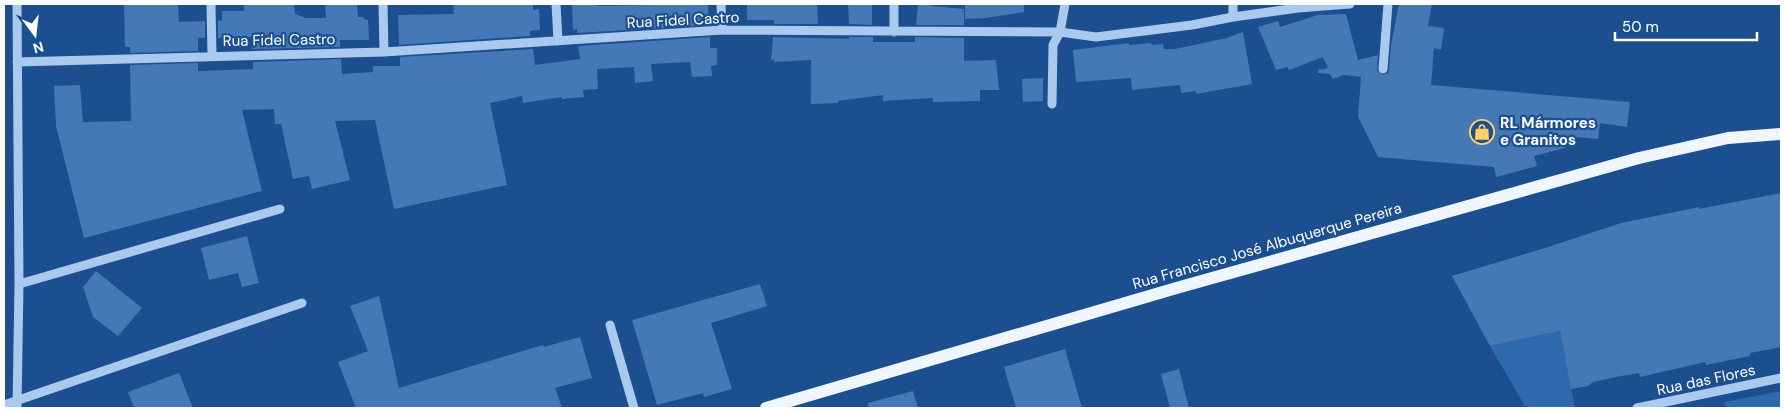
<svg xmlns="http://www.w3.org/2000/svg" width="1785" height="412" viewBox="0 0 1785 412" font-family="'DM Sans',sans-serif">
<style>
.green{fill:#2e69ad}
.building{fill:#4478b7}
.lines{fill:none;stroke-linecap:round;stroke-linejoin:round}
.minor{stroke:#a9c9ee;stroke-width:9}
.major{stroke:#f0f6ff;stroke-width:12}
.labels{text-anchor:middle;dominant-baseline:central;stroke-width:4.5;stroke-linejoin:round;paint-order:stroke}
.street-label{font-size:15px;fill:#fff;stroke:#1b4f8f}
.poi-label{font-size:15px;font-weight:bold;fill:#fff;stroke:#1b4f8f;text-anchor:start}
</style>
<rect width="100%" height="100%" fill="#1b4f8f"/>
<path class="green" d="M1560,331L1575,408H1526L1490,346Z
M1781,391V408H1726L1724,402Z"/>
<path class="building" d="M124,4H178L179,22L205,21V38H198V51L130,53V47H125Z
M244,4H294L295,14L306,18H326L325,4H357L358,17H363L364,19L368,20L369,40H340V47L252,49V37L218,38V21L222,20V11H244Z
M453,4H533V10L539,9L540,30L530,31V36L399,45L398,15L454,14Z
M572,4H598V6L708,4L709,25L577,33V29L573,30Z
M747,4H817L818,24H774V20H747Z
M848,4H872V25L849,24Z
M918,4H932V6L964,9V25H916Z
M965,4H1024V12L986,18L965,19Z
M1399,4H1432L1428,26L1444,28L1441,50L1434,48L1431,85L1630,102L1627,127L1600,123L1598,139L1566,136L1565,148L1534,156L1537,166L1496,177L1494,167L1378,157L1358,117L1361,77L1344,75L1333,79L1330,74L1318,73V70L1328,68L1323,57L1289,70L1288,67L1276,70L1258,27L1278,21L1280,27L1318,15L1346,14L1358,60L1378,55L1377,71L1383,75L1388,73L1389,69L1391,45Z
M1243,32L1252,84L1196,94V91L1181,93L1180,85L1132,90L1131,78L1076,82L1073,50L1129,43V45L1151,43L1152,45L1163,44L1164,49H1175L1227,38Z
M710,37V48H717V65L711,66L712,76L692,77L690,62L651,64L653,81L635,83L634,67L597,69L598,89L583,90L584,97L562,99V97L523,103L522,96L490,103L507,185L394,209L375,120L335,121L350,180L312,189L309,176L293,179L281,124H275L274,109L242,110L262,191L84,238L56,126L54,86L80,85L83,122L131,121L130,65L198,63V71H202L253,69V62L341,59L342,74L373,72V66H400V57L533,49L535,65L580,59L578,46Z
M773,37L849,39V37H873V42H915V37L964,38V61L996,60L999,90H980V101L933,102V98L883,101V95L838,101V103L811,104V60L774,62V59L771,60Z
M1043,78V101L1023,102L1022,79Z
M1781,193V347L1750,353V356L1706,365L1705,362L1640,377L1639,373L1621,376L1593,382L1588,386L1571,389L1560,331L1490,346L1452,276L1545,248L1621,223L1699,207V209Z
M247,236L259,283L242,287L238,273L209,280L201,248Z
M96,271L142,308L118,336L93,317L83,287Z
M760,284L767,306L711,323L732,389L704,397L703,393L657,405L632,320Z
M379,296L399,388L543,345L544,347L580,337L592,378L555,388L562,408H356L338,362L368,351L350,306Z
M1065,349L1082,408H1016L1004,367Z
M1179,369L1189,408H1170L1161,374Z
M179,373L193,408H134L128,392Z
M913,391L918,408H868V403Z"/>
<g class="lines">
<path class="minor" d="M211,4L212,56
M383,4L384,52
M556,4L558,41
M721,4L722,30
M894,4V32
M1233,17V4
M17,62L384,52L722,30L1060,32L1096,37L1192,25L1233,17L1298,8L1350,4
M1383,69L1388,4
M1052,104L1053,45L1060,32L1065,4
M19,284L280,209
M610,325L634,408
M4,405L302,303
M17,408L19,284L17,4
M1637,408L1781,378"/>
<path class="major" d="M766,408L1180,287L1639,158L1728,138L1781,134"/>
</g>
<defs>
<symbol id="shop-ring" viewBox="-11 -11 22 22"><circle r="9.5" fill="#1b4f8f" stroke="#ffd166" stroke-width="1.5"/><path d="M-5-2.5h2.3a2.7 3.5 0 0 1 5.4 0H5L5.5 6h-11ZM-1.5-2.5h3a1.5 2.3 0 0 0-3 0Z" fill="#ffd166"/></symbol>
</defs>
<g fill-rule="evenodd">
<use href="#shop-ring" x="1468" y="118" width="28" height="28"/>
</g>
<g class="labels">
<g class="street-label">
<text transform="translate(683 20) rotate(-3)">Rua Fidel Castro</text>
<text transform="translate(279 40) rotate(-1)">Rua Fidel Castro</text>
<text transform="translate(1267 246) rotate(-16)">Rua Francisco José Albuquerque Pereira</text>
<text transform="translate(1706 380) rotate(-12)">Rua das Flores</text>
</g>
<g class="poi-label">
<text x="1500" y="123">RL Mármores<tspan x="1500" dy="17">e Granitos</tspan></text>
</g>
</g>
<rect width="1785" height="412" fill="none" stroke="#ffffff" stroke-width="10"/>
<g transform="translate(35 35) rotate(165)" stroke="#1b4f8f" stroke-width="4" paint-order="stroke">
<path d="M0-4L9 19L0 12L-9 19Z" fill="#ffffff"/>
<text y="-8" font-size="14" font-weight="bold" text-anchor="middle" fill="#ffffff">N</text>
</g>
<path d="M1615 32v8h142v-8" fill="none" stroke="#ffffff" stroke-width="2.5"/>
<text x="1622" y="32" font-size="15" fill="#ffffff" stroke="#1b4f8f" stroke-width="4" paint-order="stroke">50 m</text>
</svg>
